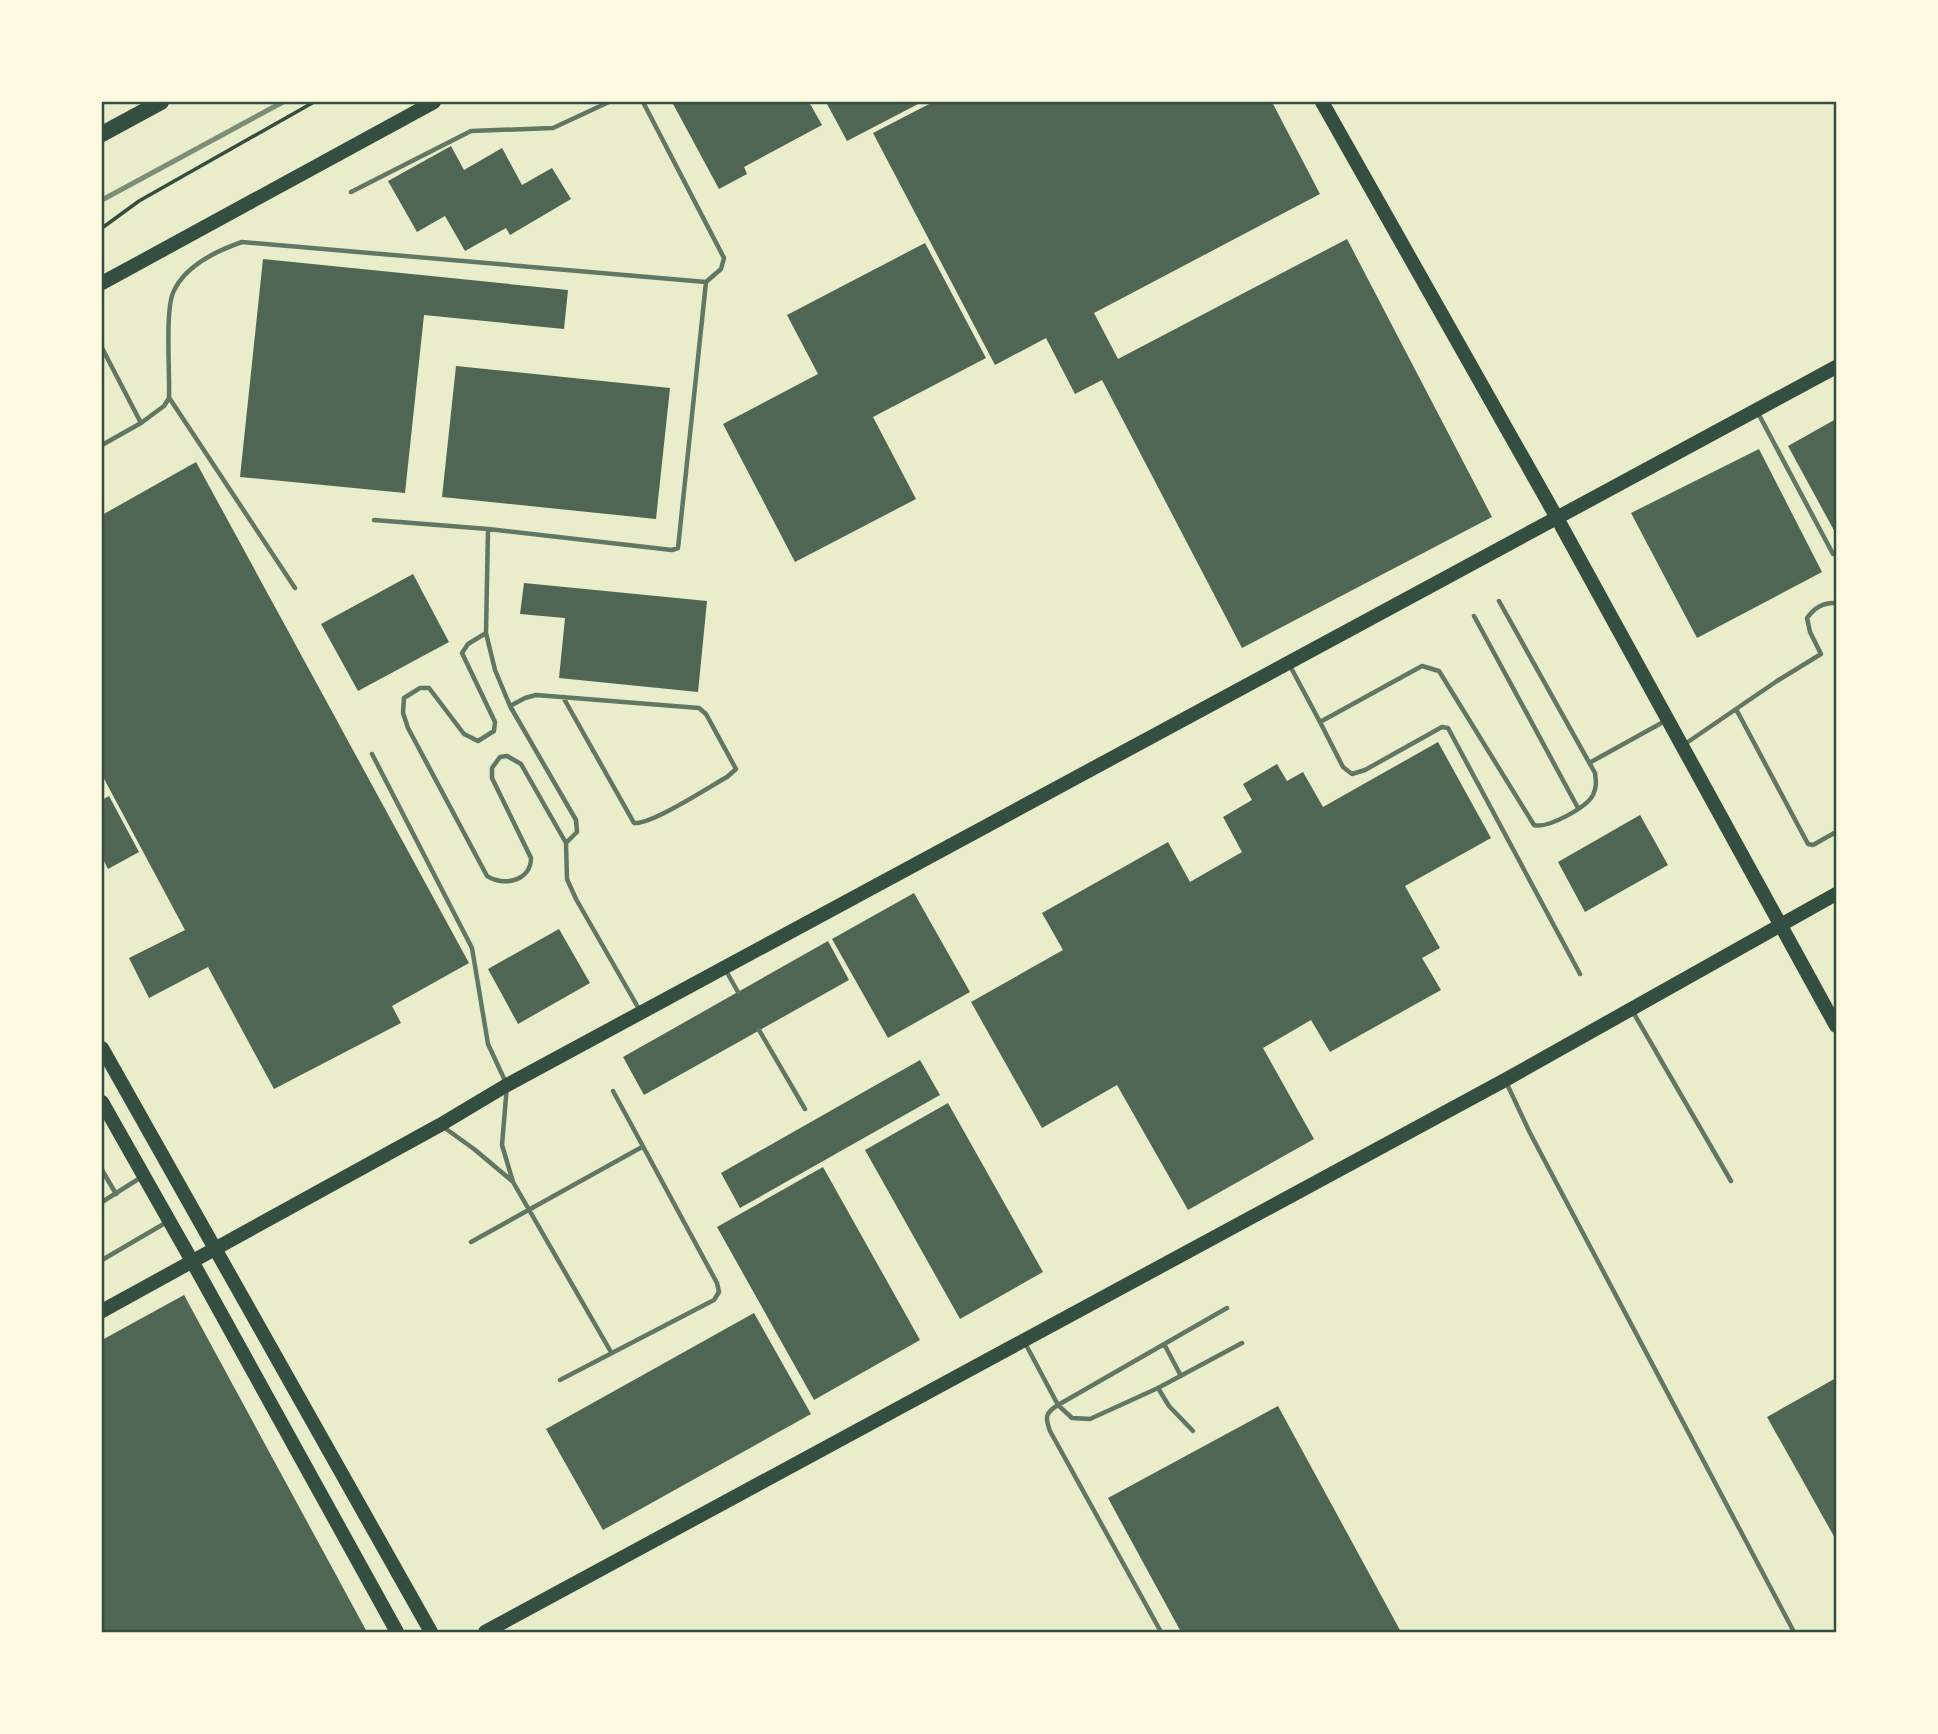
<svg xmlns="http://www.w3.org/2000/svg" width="1938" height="1734" viewBox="0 0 1938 1734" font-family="'Open Sans',sans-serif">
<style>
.building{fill:#4f6655}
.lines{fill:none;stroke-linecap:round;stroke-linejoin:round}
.path{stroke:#344e41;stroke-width:3.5}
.service{stroke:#617663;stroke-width:4.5}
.secondary{stroke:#344e41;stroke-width:14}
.trunk{stroke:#344e41;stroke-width:16}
.rail{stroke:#7c8e77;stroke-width:5}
.neatline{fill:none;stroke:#344e41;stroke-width:2.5}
</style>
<rect width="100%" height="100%" fill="#e9edc9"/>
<path class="building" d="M672,102H809L822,125L744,167L747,174L719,189Z
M826,102H922L847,141Z
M933,102H1272L1320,194L1094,313L1118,359L1347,239L1492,517L1242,648L1102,380L1075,394L1046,338L995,365L873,133Z
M451,146L464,170L502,148L522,185L552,168L571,199L510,235L506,228L465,251L445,216L417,232L388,181Z
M925,243L986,358L873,417L916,499L795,562L723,424L818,374L787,315Z
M263,259L568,290L564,329L424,315L405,493L240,477Z
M456,366L670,388L656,519L442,497Z
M1836,419V534L1788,446Z
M1759,449L1822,572L1697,638L1631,513Z
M196,462L469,963L392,1006L401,1023L274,1089L208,967L149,998L129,958L185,930L102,775V515Z
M413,574L449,642L358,691L321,624Z
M524,583L707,601L698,692L559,678L565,618L520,614Z
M1438,742L1491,838L1405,886L1440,948L1422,958L1441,990L1330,1052L1311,1020L1263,1048L1314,1139L1188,1210L1117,1085L1042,1128L971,1002L1063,950L1042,913L1168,842L1190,882L1242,852L1223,817L1252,800L1243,784L1277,764L1287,781L1303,772L1323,807Z
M109,796L139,852L108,869L102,857V800Z
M1640,815L1668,865L1585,912L1558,862Z
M914,893L970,992L888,1038L832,939Z
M559,929L590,983L518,1024L488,969Z
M828,941L849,980L644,1095L623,1057Z
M920,1060L940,1095L740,1208L721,1173Z
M948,1103L1043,1272L960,1319L865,1150Z
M823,1167L920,1340L814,1400L717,1227Z
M184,1295L367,1632H102V1340Z
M754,1313L811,1414L603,1530L546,1429Z
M1836,1378V1540L1767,1417Z
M1278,1406L1401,1632H1181L1108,1498Z"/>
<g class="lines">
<path class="path" d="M102,228L139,201L314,102"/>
<path class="service" d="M351,192L471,131L553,128L609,102
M102,348L141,423L102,445
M170,399L295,588
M1758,413L1833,554
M141,423L164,406L169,398C170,374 165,312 173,293C184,266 216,251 242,242L706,282
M374,520L488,529L672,550L678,548L706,282L721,269L724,258L643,102
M488,529L486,633L495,670L510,706
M1836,603C1824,602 1814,608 1807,618L1810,632L1821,654L1777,681L1736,709L1808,844L1813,845L1836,832
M1474,616L1578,808
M486,633L468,644L462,653L495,722L494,731L478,741L464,734L429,688H420L404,698L403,713L408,728L487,876C503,887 531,881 531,858L492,778V768L500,757L507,756L521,764L566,843L577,832L576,820L510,706L525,698L536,695L699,708L706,714L736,769L727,777C709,787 651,825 634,823L563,697
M1289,664L1320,722L1422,666L1439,671L1534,825C1547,829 1586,808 1593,795C1597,787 1596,781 1595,773L1499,601
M1320,722L1343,767L1352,774L1365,770L1442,727L1448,728L1580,974
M1685,744L1736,709
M372,754L472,948L488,1044L507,1085L502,1145L513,1182L611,1352
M1591,762L1665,721
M566,843L567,879L576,899L639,1009
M725,969L738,992
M1633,1012L1731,1181
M759,1030L805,1109
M1507,1084L1530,1133L1794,1632
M442,1126L474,1149L512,1181
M102,1170L116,1194
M102,1202L140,1178
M471,1242L642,1147
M102,1260L167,1222
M1025,1343L1058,1405L1227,1308
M1164,1344L1181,1376
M560,1380L714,1300L719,1292L717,1283L613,1091
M1158,1388L1242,1343
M1161,1632L1050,1431C1045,1417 1045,1413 1058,1405L1072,1418L1090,1419L1158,1388L1169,1406L1193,1431"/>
<path class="secondary" d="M1322,102L1557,518L1836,1026
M102,283L434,102
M102,1048L431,1632
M102,1102L192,1261L397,1632
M102,1311L440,1125L507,1085L1836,367
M485,1632L1505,1080L1836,894"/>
<path class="trunk" d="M102,134L161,102"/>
<path class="rail" d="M102,200L283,102"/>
</g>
<rect width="1938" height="1734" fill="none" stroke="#fefae0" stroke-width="206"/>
<rect x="103" y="103" width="1732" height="1528" class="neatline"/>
</svg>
